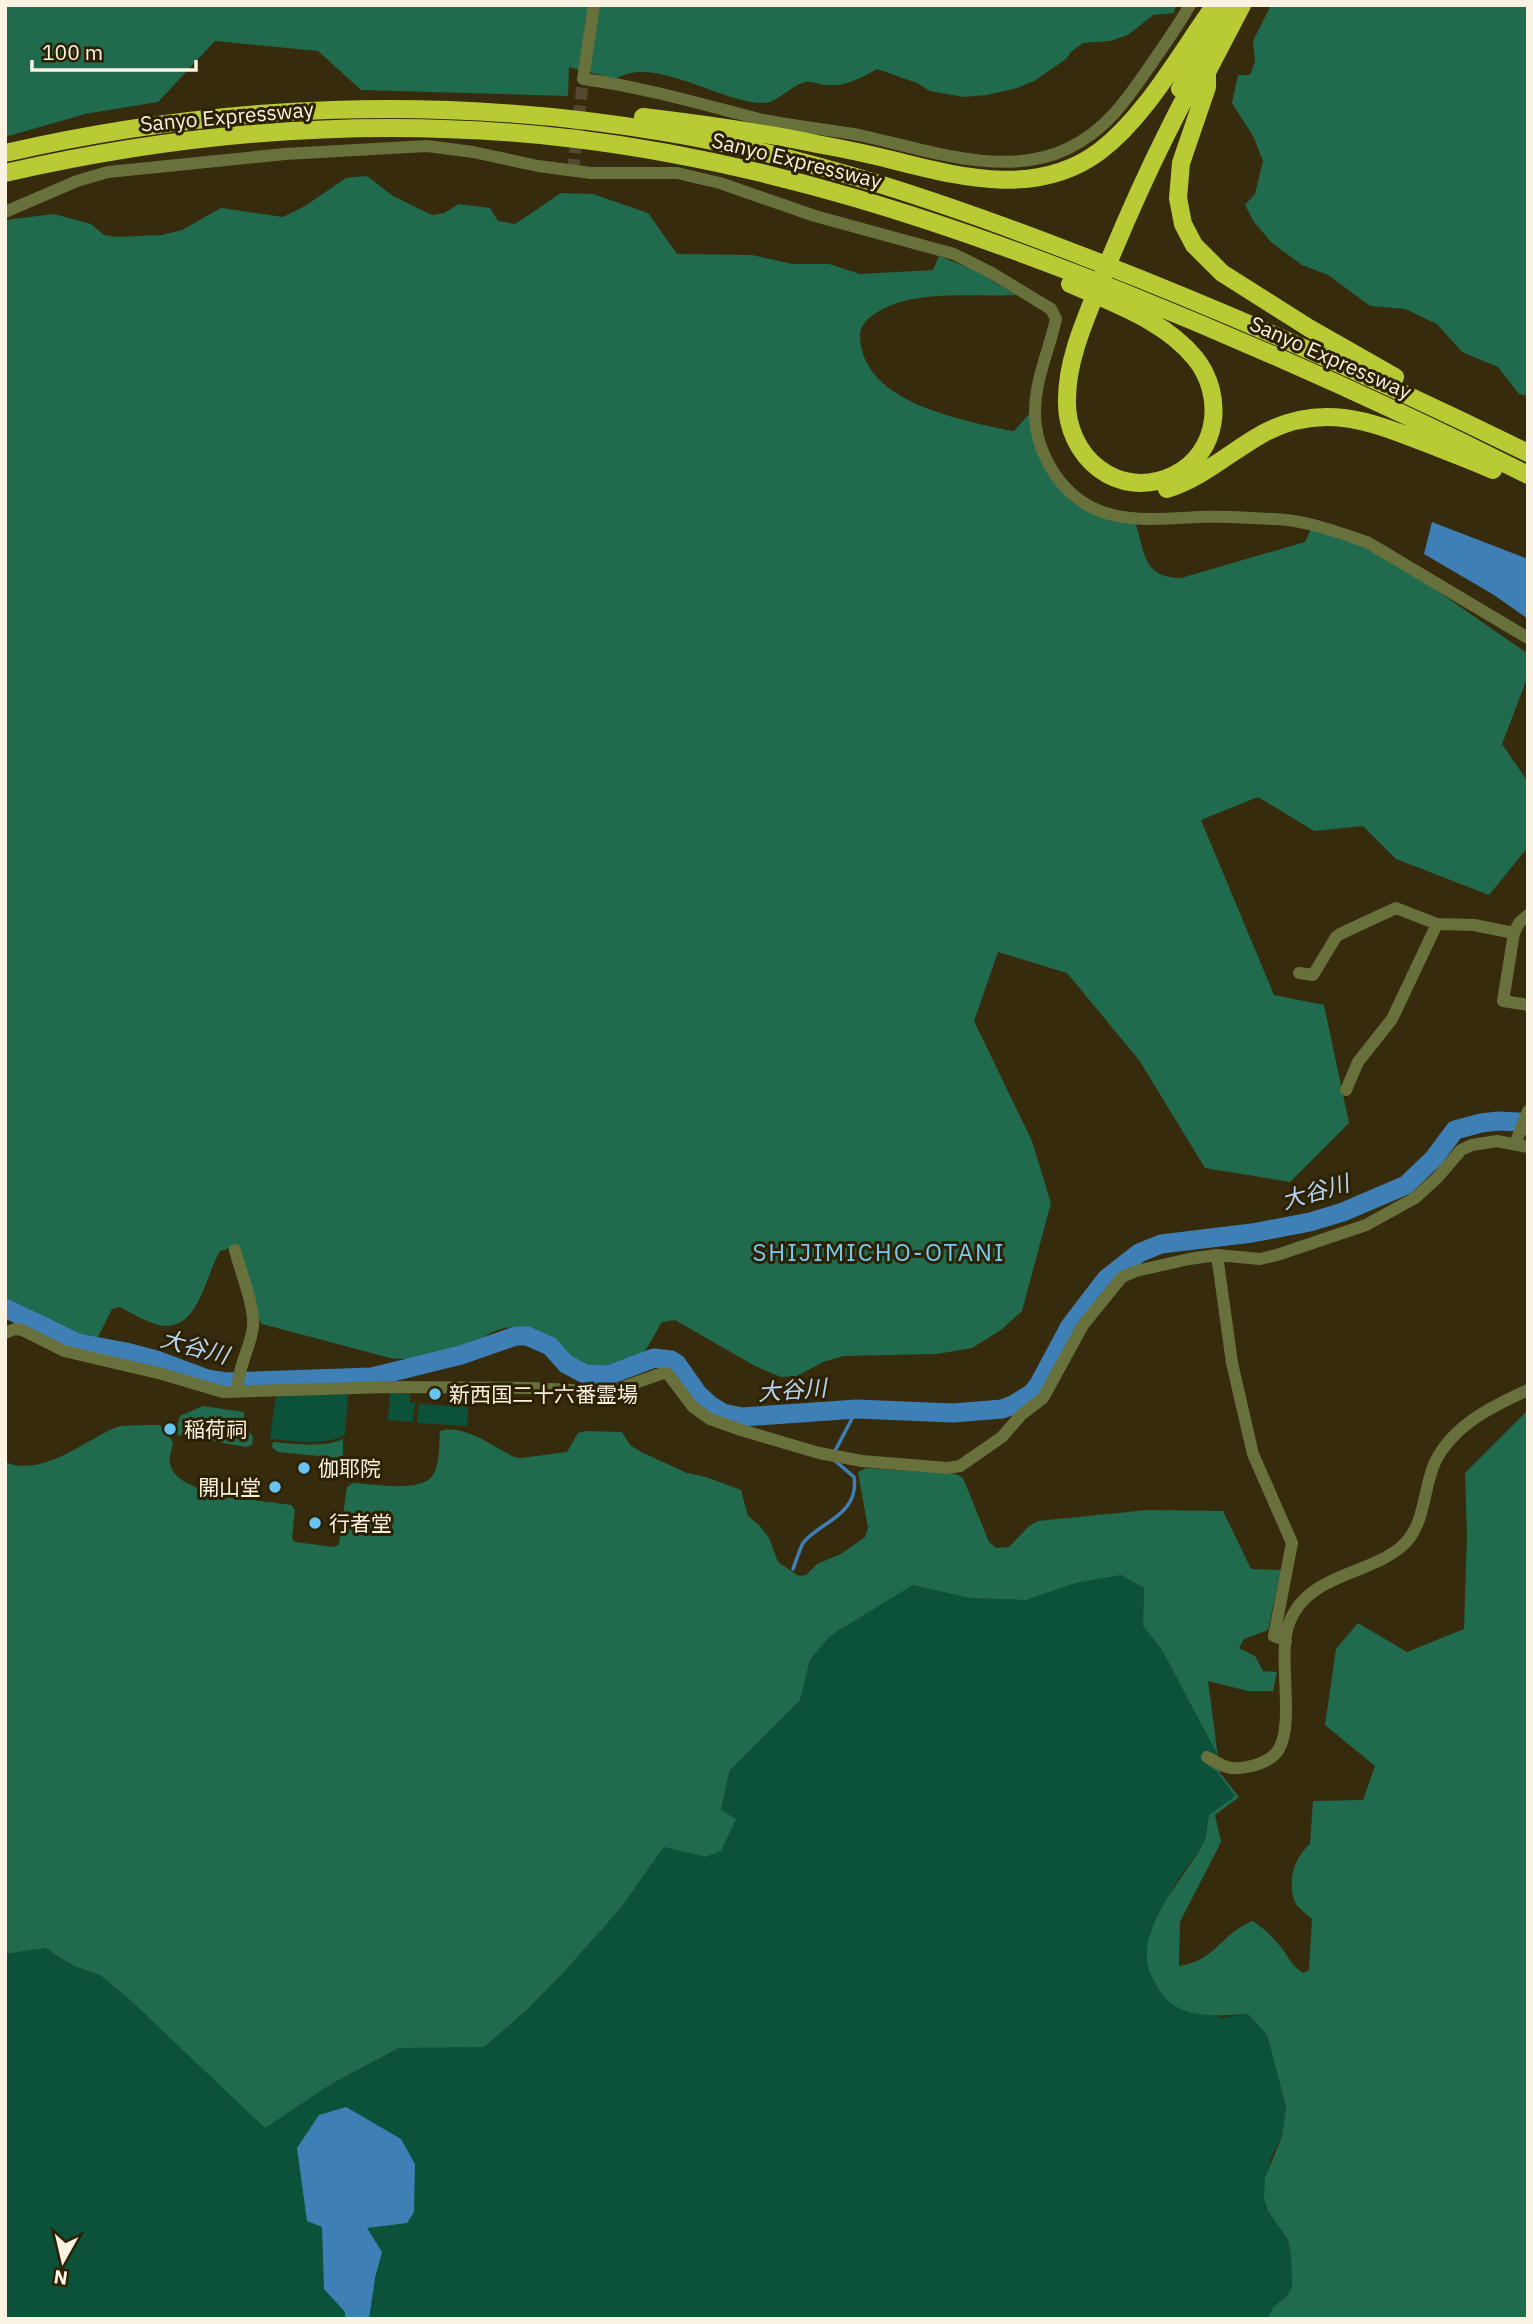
<svg xmlns="http://www.w3.org/2000/svg" width="1533" height="2324" viewBox="0 0 1533 2324" font-family="'IBM Plex Sans','Noto Sans JP',sans-serif">
<style>
.green{fill:#0c5139}
.forest{fill:#206a4e}
.water{fill:#3e7fb6}
.lines{fill:none;stroke-linecap:round;stroke-linejoin:round}
.stream{stroke:#3e7fb6;stroke-width:3.5}
.river{stroke:#3e7fb6;stroke-width:19}
.minor-tunnel{stroke:#54492e;stroke-width:12;stroke-dasharray:12 6;stroke-linecap:butt}
.minor{stroke:#68703b;stroke-width:12}
.highway{stroke:#b9cb34;stroke-width:18}
.poi-dot{fill:#67c4f0;stroke:#2d2104;stroke-width:2.5}
.labels{text-anchor:middle;dominant-baseline:central;stroke-width:6;stroke-linejoin:round;paint-order:stroke}
.street-label{font-size:21px;fill:#faf2e2;stroke:#2d2104}
.poi-label{font-size:21px;fill:#faf2e2;stroke:#2d2104;text-anchor:start}
.water-label{font-size:23px;font-style:italic;fill:#b6d6f5;stroke:#2d2104}
.quarter-label{font-size:24px;letter-spacing:2px;fill:#76caf3;stroke:#2d2104}
</style>
<rect width="100%" height="100%" fill="#372b0e"/>
<path class="green" d="M390,1393L410,1394V1402L415,1403L413,1422L388,1420Z
M348,1394L345,1435C323,1446 295,1441 272,1439L270,1437L276,1397L279,1395Z
M449,1394L469,1395L467,1426L417,1423L419,1404L448,1406Z
M1121,1575L1144,1588L1143,1626L1162,1650L1217,1754L1206,1763L1217,1772L1235,1796L1209,1815L1204,1844L1178,1879L1149,1935L1220,2018L1248,2014L1267,2035L1286,2107L1282,2136L1270,2160L1268,2211L1288,2240L1291,2256L1292,2288L1288,2295L1273,2307L1267,2319H5V1954L45,1948L74,1966L100,1975L129,1999L331,2084L399,2048L484,2046L527,2010L563,1973L620,1909L664,1847L705,1857L721,1811L730,1770L800,1700L810,1660L830,1636L913,1585L969,1598L1026,1600L1076,1583Z"/>
<path class="forest" d="M5,5H1176L1174,13L1153,15L1128,35L1110,41L1083,43L1072,51L1066,59L1034,81L1017,88L987,95L963,97L930,91L917,83L877,69C861,78 845,87 826,85C820,85 812,81 805,82C790,86 776,104 762,103C724,103 650,54 616,79L569,67L568,96L361,90L318,51L215,41L158,102L85,114L5,137Z
M1271,5H1528V396L1519,394L1498,367L1462,352L1437,324L1405,309L1370,306L1328,275L1302,265L1287,254L1271,242L1254,222L1245,205L1255,194L1263,161L1253,136L1232,103L1238,75H1250L1255,61L1253,41Z
M367,176L393,196L432,215L444,213L459,204L490,208L498,221L515,224L561,193L593,194L648,213L677,254L752,255L792,264H829L860,274L933,270L939,256L984,274L992,281L1017,295C980,297 941,292 904,301C889,305 860,317 860,335C861,402 956,418 1006,430L1014,431L1030,413L1057,484L1136,524C1145,553 1143,578 1181,578L1305,542L1311,529L1367,545L1400,565L1528,654V676L1502,744L1528,782V847L1489,895L1396,859L1363,826L1314,831L1258,797L1201,820L1274,995L1324,1005L1349,1123L1290,1182L1205,1168L1139,1060L1067,973L998,952L974,1021L1032,1141L1051,1203L1022,1311L1001,1330L972,1348L937,1354L844,1356L823,1362L797,1376L781,1377L755,1366L675,1320L662,1322C655,1333 648,1349 639,1358C634,1362 625,1365 619,1367C565,1386 564,1323 512,1327C495,1328 483,1338 468,1345C445,1357 416,1361 390,1358L262,1324L258,1318L235,1247L220,1251C204,1278 198,1337 155,1324C143,1320 131,1313 120,1307L112,1309L98,1337L89,1341L76,1337L5,1302V220L54,214L91,224L104,235L117,237L162,235L182,230L221,208L283,217L305,206L346,178Z
M203,1406L244,1412V1426L253,1437L252,1445L246,1447L178,1435L176,1429L180,1416Z
M1528,1410V2319H1267L1273,2307L1288,2295L1292,2287L1291,2256L1288,2240L1268,2211L1264,2198L1265,2178L1282,2136L1286,2107L1267,2035L1248,2014C1216,2016 1173,2020 1157,1986C1154,1980 1149,1973 1148,1966C1139,1925 1183,1879 1202,1846C1207,1838 1207,1825 1209,1815L1235,1796L1217,1772L1205,1763L1217,1754L1162,1650L1143,1626L1144,1588L1121,1575L1076,1583L1026,1600L969,1598L913,1585L830,1636L810,1660L800,1700L730,1770L721,1810L736,1819L721,1851L705,1857L664,1847L620,1909L563,1973L527,2010L484,2047L399,2048L331,2084L265,2128L129,1999L100,1975L74,1966L45,1948L5,1954V1462C43,1478 85,1440 117,1427C120,1425 154,1425 160,1425L173,1442C172,1448 169,1458 170,1464C177,1497 264,1500 291,1505L295,1510L292,1539L295,1542L334,1547L339,1544L347,1487L353,1483C372,1484 423,1493 433,1475C440,1464 439,1444 440,1431C462,1423 495,1447 514,1457L521,1458L567,1452L578,1433L586,1431L622,1432L630,1445L641,1452L687,1473L706,1477L741,1490L748,1516L759,1525L769,1538L778,1562L799,1576L806,1575L817,1564L841,1554L865,1537L868,1528L858,1472L866,1468L956,1474L963,1478L989,1542L996,1548L1009,1547L1029,1526L1038,1521L1148,1510L1223,1511L1251,1569L1281,1570L1268,1630L1244,1639L1239,1648L1255,1656L1263,1671L1277,1672L1273,1691H1248L1208,1681L1220,1773L1239,1797L1215,1815L1221,1842L1180,1922L1179,1966C1216,1961 1222,1932 1253,1921C1264,1929 1272,1936 1280,1946C1290,1958 1289,1963 1303,1973L1309,1970L1312,1919C1307,1914 1300,1910 1296,1904C1286,1884 1294,1857 1310,1844L1313,1801L1363,1800L1375,1766L1325,1725L1336,1649L1358,1623L1407,1652L1464,1629L1467,1536L1465,1473Z
M343,1439V1455L339,1458L278,1452L272,1447L273,1442C295,1444 323,1448 343,1439Z"/>
<path class="water" d="M1432,522L1528,559V619L1494,595L1424,554Z
M346,2107L401,2139L415,2164L414,2212L407,2223L367,2228L382,2252L375,2278L369,2319H345V2312L324,2289L322,2227L307,2221L297,2148L319,2115Z"/>
<g class="lines">
<path class="stream" d="M835,1451L857,1409
M793,1569C796,1561 799,1551 803,1543C818,1523 860,1515 854,1477L833,1459"/>
<path class="river" d="M5,1308L78,1343L126,1352L156,1360L207,1379L226,1382L372,1377L461,1355L516,1336H527L550,1346L566,1364L585,1374L609,1375L654,1358L671,1360L677,1364L698,1394L710,1405L723,1413L742,1417L857,1409L953,1413L1002,1409L1013,1405L1032,1393L1039,1384L1070,1326L1106,1279L1139,1253L1161,1244L1252,1233L1310,1222L1343,1212L1406,1185L1434,1158L1455,1130L1481,1123L1498,1121L1518,1122L1528,1126"/>
<path class="minor-tunnel" d="M573,171L583,79"/>
<path class="minor" d="M594,5L583,79C643,87 701,104 759,119C792,126 826,129 859,135C924,149 1004,179 1067,149C1107,130 1128,98 1152,63C1165,44 1178,26 1190,5
M5,212L77,181L108,172L285,154L427,146L473,152L538,166L591,173H677L720,183L815,216L954,254L990,272L1051,309L1056,319C1049,351 1035,379 1035,413C1035,435 1042,454 1054,473C1090,527 1143,520 1199,517C1224,516 1249,518 1274,519C1306,520 1337,532 1367,542L1528,638
M1528,915L1519,923L1514,933L1503,1001L1528,1005
M1299,973L1313,975L1336,937L1340,934L1396,908L1437,924L1474,925L1514,933
M1346,1090L1358,1062L1392,1019L1437,924
M1515,1144L1528,1111
M235,1250C240,1271 255,1306 253,1327C250,1349 238,1366 237,1392
M1217,1255L1232,1363L1253,1454L1292,1543L1274,1636L1286,1641
M5,1333L15,1329L22,1330L64,1351L162,1374L223,1392L389,1387L528,1388L594,1391L618,1389L663,1373L668,1374L693,1407L710,1419L741,1430L819,1453L862,1461L947,1468L960,1466L1002,1437L1021,1415L1043,1398L1083,1325L1122,1277L1136,1271L1189,1259L1217,1255L1260,1259L1277,1255L1366,1225L1415,1198L1437,1178L1461,1150L1472,1145L1497,1141L1528,1147
M1207,1757C1214,1761 1224,1767 1231,1768C1247,1769 1271,1763 1279,1749C1295,1721 1277,1656 1289,1623C1308,1574 1366,1576 1401,1547C1427,1525 1422,1488 1436,1460C1455,1424 1493,1406 1528,1390"/>
<path class="highway" d="M1242,5L1207,72V87L1181,163L1178,198L1183,224L1194,245L1222,273L1309,328L1395,377
M1180,89L1228,5
M643,117C702,124 760,132 817,144C845,149 873,155 900,162C967,179 1040,196 1100,151C1146,116 1181,52 1215,5
M5,153C221,103 444,95 663,132C810,156 952,205 1090,259C1239,317 1384,382 1528,453
M5,173C192,130 385,116 576,139C765,162 944,221 1120,291C1259,347 1395,408 1528,475
M1070,284L1073,285C1115,304 1165,321 1195,358C1225,395 1219,453 1174,475C1118,502 1065,456 1067,399C1067,358 1087,316 1102,278C1122,229 1143,181 1167,133C1178,112 1188,86 1207,72
M1167,489C1203,478 1231,451 1264,433C1320,403 1368,420 1423,442C1446,451 1470,460 1493,470"/>
</g>
<g class="poi-dot">
<circle cx="435" cy="1394" r="7"/>
<circle cx="170" cy="1429" r="7"/>
<circle cx="304" cy="1468" r="7"/>
<circle cx="275" cy="1487" r="7"/>
<circle cx="315" cy="1523" r="7"/>
</g>
<g class="labels">
<g class="street-label">
<text transform="translate(227 116) rotate(-5)">Sanyo Expressway</text>
<text transform="translate(797 160) rotate(14)">Sanyo Expressway</text>
<text transform="translate(1331 357) rotate(24)">Sanyo Expressway</text>
</g>
<g class="poi-label">
<text x="449" y="1394">新西国二十六番霊場</text>
<text x="184" y="1429">稲荷祠</text>
<text x="318" y="1468">伽耶院</text>
<text x="261" y="1487" text-anchor="end">開山堂</text>
<text x="329" y="1523">行者堂</text>
</g>
<g class="water-label">
<text transform="translate(1315 1191) rotate(-16)">大谷川</text>
<text transform="translate(195 1346) rotate(15)">大谷川</text>
<text transform="translate(792 1389) rotate(-4)">大谷川</text>
</g>
<g class="quarter-label">
<text x="879" y="1252">SHIJIMICHO-OTANI</text>
</g>
</g>
<rect width="1533" height="2324" fill="none" stroke="#faf2e2" stroke-width="14"/>
<g transform="translate(63 2261) rotate(188)" stroke="#2d2104" stroke-width="5" paint-order="stroke">
<path d="M0-5L12 26L0 18L-12 26Z" fill="#faf2e2"/>
<text y="-10" font-size="19" font-weight="bold" text-anchor="middle" fill="#faf2e2">N</text>
</g>
<path d="M32 60v10h164v-10" fill="none" stroke="#faf2e2" stroke-width="3.5"/>
<text x="42" y="60" font-size="21" fill="#faf2e2" stroke="#2d2104" stroke-width="5" paint-order="stroke">100 m</text>
</svg>
